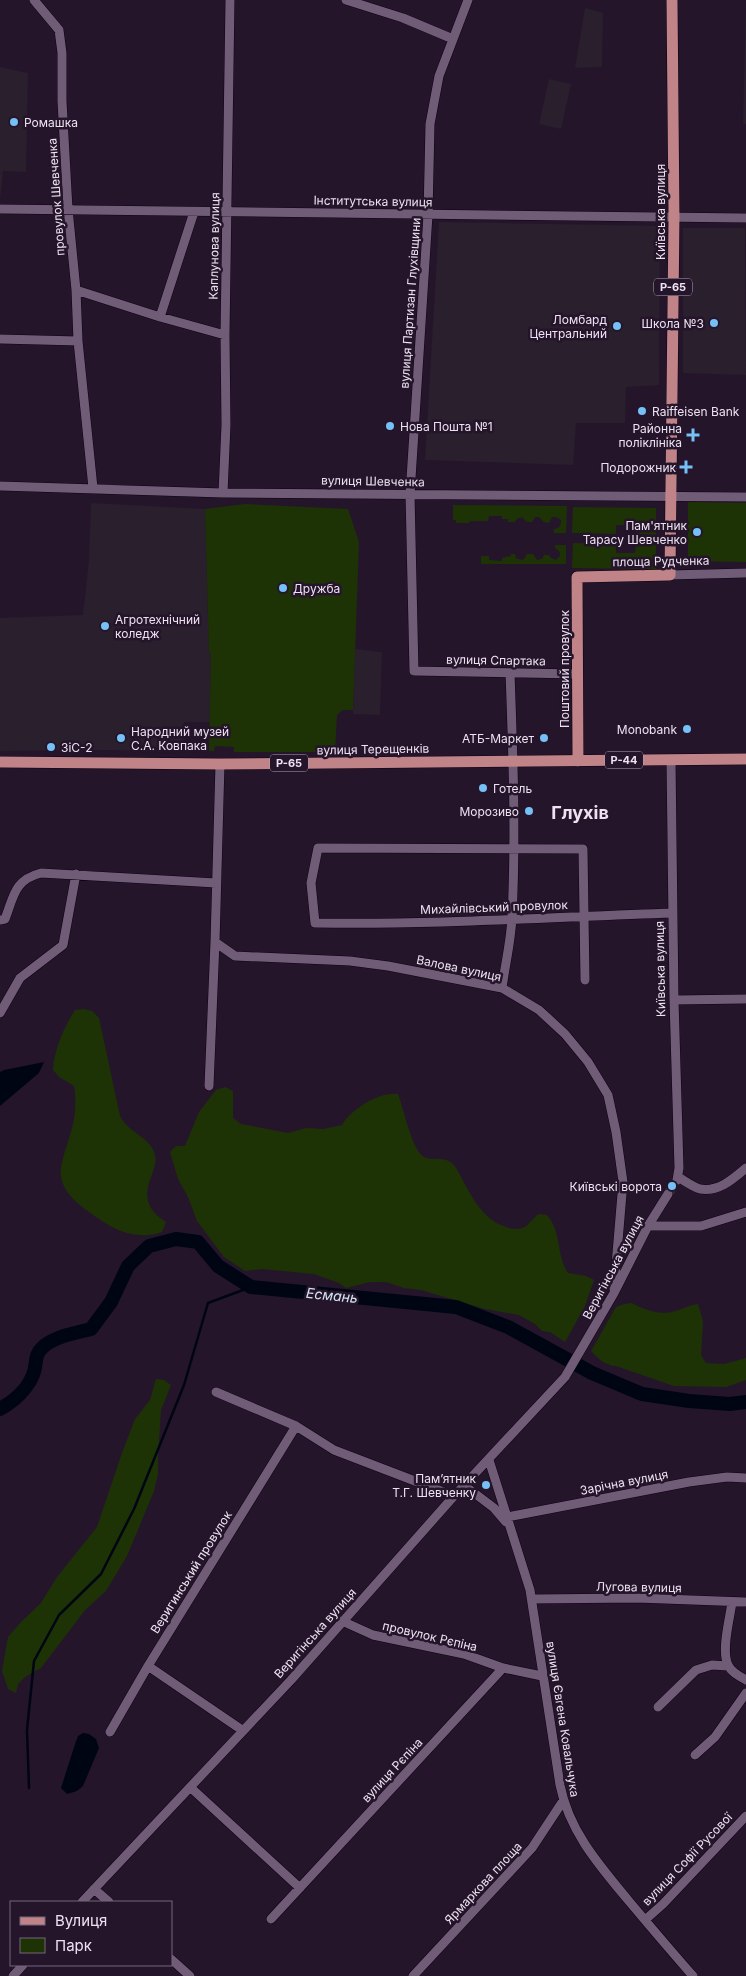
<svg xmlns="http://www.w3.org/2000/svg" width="746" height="1976" viewBox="0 0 746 1976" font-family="Inter,sans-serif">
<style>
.industrial{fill:#291f2d}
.education{fill:#2a1f2d}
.green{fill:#1d3305}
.water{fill:#000514}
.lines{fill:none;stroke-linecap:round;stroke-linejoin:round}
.stream{stroke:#000514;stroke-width:2.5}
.river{stroke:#000514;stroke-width:14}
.minor-tunnel{stroke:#433449;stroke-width:9;stroke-dasharray:9 4.5;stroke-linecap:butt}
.minor-casing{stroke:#0e0213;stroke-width:10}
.major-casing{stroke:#0e0213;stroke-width:12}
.minor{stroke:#705c77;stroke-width:9}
.major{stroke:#bf8388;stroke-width:11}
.poi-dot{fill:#75c0f6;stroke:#25152b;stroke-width:2}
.labels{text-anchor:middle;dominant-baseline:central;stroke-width:5;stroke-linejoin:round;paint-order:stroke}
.shield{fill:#25152b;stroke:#b2a4b6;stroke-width:1}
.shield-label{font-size:11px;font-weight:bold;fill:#eee2f2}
.poi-label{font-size:12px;fill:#eee2f2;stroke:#25152b;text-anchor:end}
.street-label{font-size:12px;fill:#eee2f2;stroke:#25152b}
.water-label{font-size:14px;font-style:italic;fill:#d3e5f4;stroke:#25152b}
.district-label{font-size:18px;font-weight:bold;fill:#eee2f2;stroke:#25152b}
</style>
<rect width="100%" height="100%" fill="#25152b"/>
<path class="industrial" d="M585,8L603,13L602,67L575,68Z
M549,79L571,84L561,129L539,124Z
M355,649L382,652L380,715L353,714Z"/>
<path class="education" d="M746,0V124H743Z
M0,67L28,73L26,172L3,171L0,200Z
M439,222L660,226L659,385L626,387L625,423H576L573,465L425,460Z
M683,228H745L746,375L683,373Z
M91,503L205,509L209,652L211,653L210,722H184L183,752L113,750L0,751V618L83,615L89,560Z"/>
<path class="green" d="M688,502L746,503V562L688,561Z
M245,504L348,509L359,542L353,710H343L337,715L335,752H234V747L215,746L214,751H209L211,653H209L205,509Z
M453,505L567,506L566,533H554V529L558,528L561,524V520L556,517H552L549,523L544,522L539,517H535L532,522H527L522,517L517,519L515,522H508V519H502V516H489L488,521H470L469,523H456V520H453Z
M573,507L656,508V535L636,534V525H616V534L572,533Z
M573,543L616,544V553H635L636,544L656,545V569L572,568Z
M555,545H566V564H481V556H489V560L502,561V558L511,556V554H515L516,558L521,560L524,559L527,554H533L537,560L542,559L544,555H549L551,558L556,560L560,556V552L555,548Z
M84,1009L92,1011L99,1018L120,1116C128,1133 151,1137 155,1155C157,1163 153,1170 151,1177C143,1198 148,1211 166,1222L162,1232C145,1239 122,1234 107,1224C89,1212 57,1194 61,1168C64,1149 73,1132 75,1112C75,1103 76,1095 74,1086L59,1077L53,1070C54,1050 64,1027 75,1010Z
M225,1087L233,1091V1118L241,1124L288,1133L306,1128L323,1129L342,1125C351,1109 380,1091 398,1094C403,1106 412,1151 424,1157C432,1161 445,1156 453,1164C456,1167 459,1173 461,1177C472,1197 482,1219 506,1227C511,1229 520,1230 525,1227C529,1224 534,1217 539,1214L547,1215C562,1232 556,1255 568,1273L586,1276L594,1280L585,1306L565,1342L550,1332L542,1331L535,1324L519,1315L485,1309L421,1290L404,1288L386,1282H370L346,1288L339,1283L314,1274L262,1269L245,1271L224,1257L197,1221L188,1197L178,1179L170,1152L176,1146H185L199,1112L216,1090Z
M632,1303C645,1310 660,1316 675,1311C683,1309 689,1305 698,1304L703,1321L701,1355L706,1363L724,1364L746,1358V1380L726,1387L674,1386L616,1366C604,1365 599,1359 591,1351L616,1307L624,1304Z
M156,1379L164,1380L171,1385L161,1410L158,1456V1474L154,1491L127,1556L106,1591L85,1610L41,1668L25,1677L18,1684L16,1693L8,1689L2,1671L8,1637L21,1622L41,1603L57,1577L97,1527L122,1453L135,1419L150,1400Z"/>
<path class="water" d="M44,1062L39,1073L0,1106V1072L4,1070Z
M83,1733L89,1734L96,1739L99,1748L83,1786L77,1791L67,1794L61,1788L76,1741L78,1736Z"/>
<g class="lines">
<path class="stream" d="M29,1788L27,1730L34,1661L59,1615L101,1574L134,1509L184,1385L208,1303L251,1287"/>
<path class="river" d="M0,1409C14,1401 29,1388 34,1372C37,1362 34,1355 43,1347C55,1336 76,1333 91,1329L111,1302L128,1266L149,1246L176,1239L198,1242L218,1266L251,1287L456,1307L508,1327L592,1373L642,1394L689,1401L730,1404L746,1402"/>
<path class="minor-tunnel" d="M668,1194L677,1180"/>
<defs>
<path id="minor" d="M34,0L59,30L62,53V101L68,209L76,290L78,341L93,488
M346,0L403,18L453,39
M468,0L439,76L430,124L428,215L410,494L414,671L578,674
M0,209L746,218
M76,290L160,317L225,335
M160,317L194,212
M0,339L78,341
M0,486L223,493L746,497
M223,493L226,425L225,335L230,0
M670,575L746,573
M671,760L674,1000L679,1168L677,1180
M0,920L5,919C14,896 14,880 41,873L216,883
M215,942L235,956L350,961L388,966L502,988L539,1010L565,1034L588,1062L608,1095L616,1132L623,1182L614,1289
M585,980L583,849L318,848L311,883L315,923C434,925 554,917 673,913
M502,988C505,965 511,941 512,917C516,835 513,754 510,673
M674,1000L746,999
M0,1013L20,978L63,945L76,874
M209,1086L215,942L220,764
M678,1177C685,1181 693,1187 700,1189C719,1192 733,1179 746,1168
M648,1226H701L746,1212
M216,1392L296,1426L334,1450L454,1496
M489,1460L530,1590L560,1785C569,1831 599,1865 628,1900C649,1925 671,1951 693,1976
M465,1486L494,1508L506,1522
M507,1517L689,1482L727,1477L746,1478
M532,1599L637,1598L746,1602
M732,1602C730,1618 721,1650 728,1665C731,1672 739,1676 746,1680
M342,1621L373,1635L464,1654L503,1668L542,1676
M148,1666L242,1730
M658,1707L696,1670L712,1665L728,1666
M110,1732L148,1666L296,1426
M695,1755L715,1737L746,1693
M190,1787L300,1888
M94,1889L109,1902
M82,1902L291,1680L454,1496L565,1377L614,1293L648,1226L668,1194
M271,1919L503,1668
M645,1920L663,1904L746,1816
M171,1959L190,1976
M13,1976L23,1965
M413,1976L532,1848L563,1801"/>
<path id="major" d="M578,761L577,577L670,575L674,217L672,0
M0,762L220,764L746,759"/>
</defs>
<use href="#minor" class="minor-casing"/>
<use href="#major" class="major-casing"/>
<use href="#minor" class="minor"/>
<use href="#major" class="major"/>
</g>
<g class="poi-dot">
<circle cx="14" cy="122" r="5"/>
<circle cx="714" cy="323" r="5"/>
<circle cx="617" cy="326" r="5"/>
<circle cx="642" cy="411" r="5"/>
<circle cx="390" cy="426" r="5"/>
<path d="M690.5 427.5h5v5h5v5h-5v5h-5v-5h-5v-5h5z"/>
<path d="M683.5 459.5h5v5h5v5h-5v5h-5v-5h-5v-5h5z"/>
<circle cx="697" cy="532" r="5"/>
<circle cx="283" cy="588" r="5"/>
<circle cx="105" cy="626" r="5"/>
<circle cx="687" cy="729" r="5"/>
<circle cx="121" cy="738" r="5"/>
<circle cx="544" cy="738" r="5"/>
<circle cx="51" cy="747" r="5"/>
<circle cx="483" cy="788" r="5"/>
<circle cx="529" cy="811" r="5"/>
<circle cx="672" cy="1186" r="5"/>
<circle cx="486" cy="1485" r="5"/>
</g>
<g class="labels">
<g class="shield">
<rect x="654" y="278.5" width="38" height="17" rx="4"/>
<rect x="605" y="751.5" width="38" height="17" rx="4"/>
<rect x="270" y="754.5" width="38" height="17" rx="4"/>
</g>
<g class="shield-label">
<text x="673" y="287">Р-65</text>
<text x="624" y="760">Р-44</text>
<text x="289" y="763">Р-65</text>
</g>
<g class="poi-label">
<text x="24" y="122" text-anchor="start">Ромашка</text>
<text x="607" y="319">Ломбард<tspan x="607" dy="14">Центральний</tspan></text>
<text x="704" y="323">Школа №3</text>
<text x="652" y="411" text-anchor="start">Raiffeisen Bank</text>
<text x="400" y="426" text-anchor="start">Нова Пошта №1</text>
<text x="682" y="428">Районна<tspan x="682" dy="14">поліклініка</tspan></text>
<text x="676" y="467">Подорожник</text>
<text x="687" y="525">Пам'ятник<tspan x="687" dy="14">Тарасу Шевченко</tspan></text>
<text x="293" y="588" text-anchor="start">Дружба</text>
<text x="115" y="619" text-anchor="start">Агротехнічний<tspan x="115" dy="14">коледж</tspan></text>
<text x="677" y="729">Monobank</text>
<text x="131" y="731" text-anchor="start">Народний музей<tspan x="131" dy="14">С.А. Ковпака</tspan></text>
<text x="534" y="738">АТБ-Маркет</text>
<text x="61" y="747" text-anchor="start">ЗіС-2</text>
<text x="493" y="788" text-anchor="start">Готель</text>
<text x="519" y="811">Морозиво</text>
<text x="662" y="1186">Київські ворота</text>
<text x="476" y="1478">Пам’ятник<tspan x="476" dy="14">Т.Г. Шевченку</tspan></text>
</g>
<g class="street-label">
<text transform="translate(56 197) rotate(-94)">провулок Шевченка</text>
<text transform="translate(373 201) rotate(1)">Інститутська вулиця</text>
<text transform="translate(660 212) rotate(-90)">Київська вулиця</text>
<text transform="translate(214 246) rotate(-89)">Каплунова вулиця</text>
<text transform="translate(410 303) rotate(-86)">вулиця Партизан Глухівщини</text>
<text transform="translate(373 481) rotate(1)">вулиця Шевченка</text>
<text transform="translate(661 561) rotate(-1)">площа Рудченка</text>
<text transform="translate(496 660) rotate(1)">вулиця Спартака</text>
<text transform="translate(564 669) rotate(-90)">Поштовий провулок</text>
<text transform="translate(373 749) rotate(-1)">вулиця Терещенків</text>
<text transform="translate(494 907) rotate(-2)">Михайлівський провулок</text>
<text transform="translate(459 968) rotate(12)">Валова вулиця</text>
<text transform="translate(660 969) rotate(-91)">Київська вулиця</text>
<text transform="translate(613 1267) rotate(-62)">Веригінська вулиця</text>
<text transform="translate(624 1482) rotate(-11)">Зарічна вулиця</text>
<text transform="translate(191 1572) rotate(-58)">Веригинський провулок</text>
<text transform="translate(639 1587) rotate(1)">Лугова вулиця</text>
<text transform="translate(315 1633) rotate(-48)">Веригінська вулиця</text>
<text transform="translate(430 1636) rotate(13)">провулок Рєпіна</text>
<text transform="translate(563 1719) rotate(81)">вулиця Євгена Ковальчука</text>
<text transform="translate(392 1770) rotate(-47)">вулиця Рєпіна</text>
<text transform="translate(687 1859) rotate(-46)">вулиця Софії Русової</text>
<text transform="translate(483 1883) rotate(-47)">Ярмаркова площа</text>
</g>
<g class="water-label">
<text transform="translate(332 1295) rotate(6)">Есмань</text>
</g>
<g class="district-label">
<text x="580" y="812">Глухів</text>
</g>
</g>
<rect x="10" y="1901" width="162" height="65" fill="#25152b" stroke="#75677b"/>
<rect x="20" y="1917" width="25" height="8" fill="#bf8388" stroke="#75677b"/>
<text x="55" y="1926" font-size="15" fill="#eee2f2">Вулиця</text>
<rect x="20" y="1938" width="25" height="15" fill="#1d3305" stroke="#75677b"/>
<text x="55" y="1951" font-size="15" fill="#eee2f2">Парк</text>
</svg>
